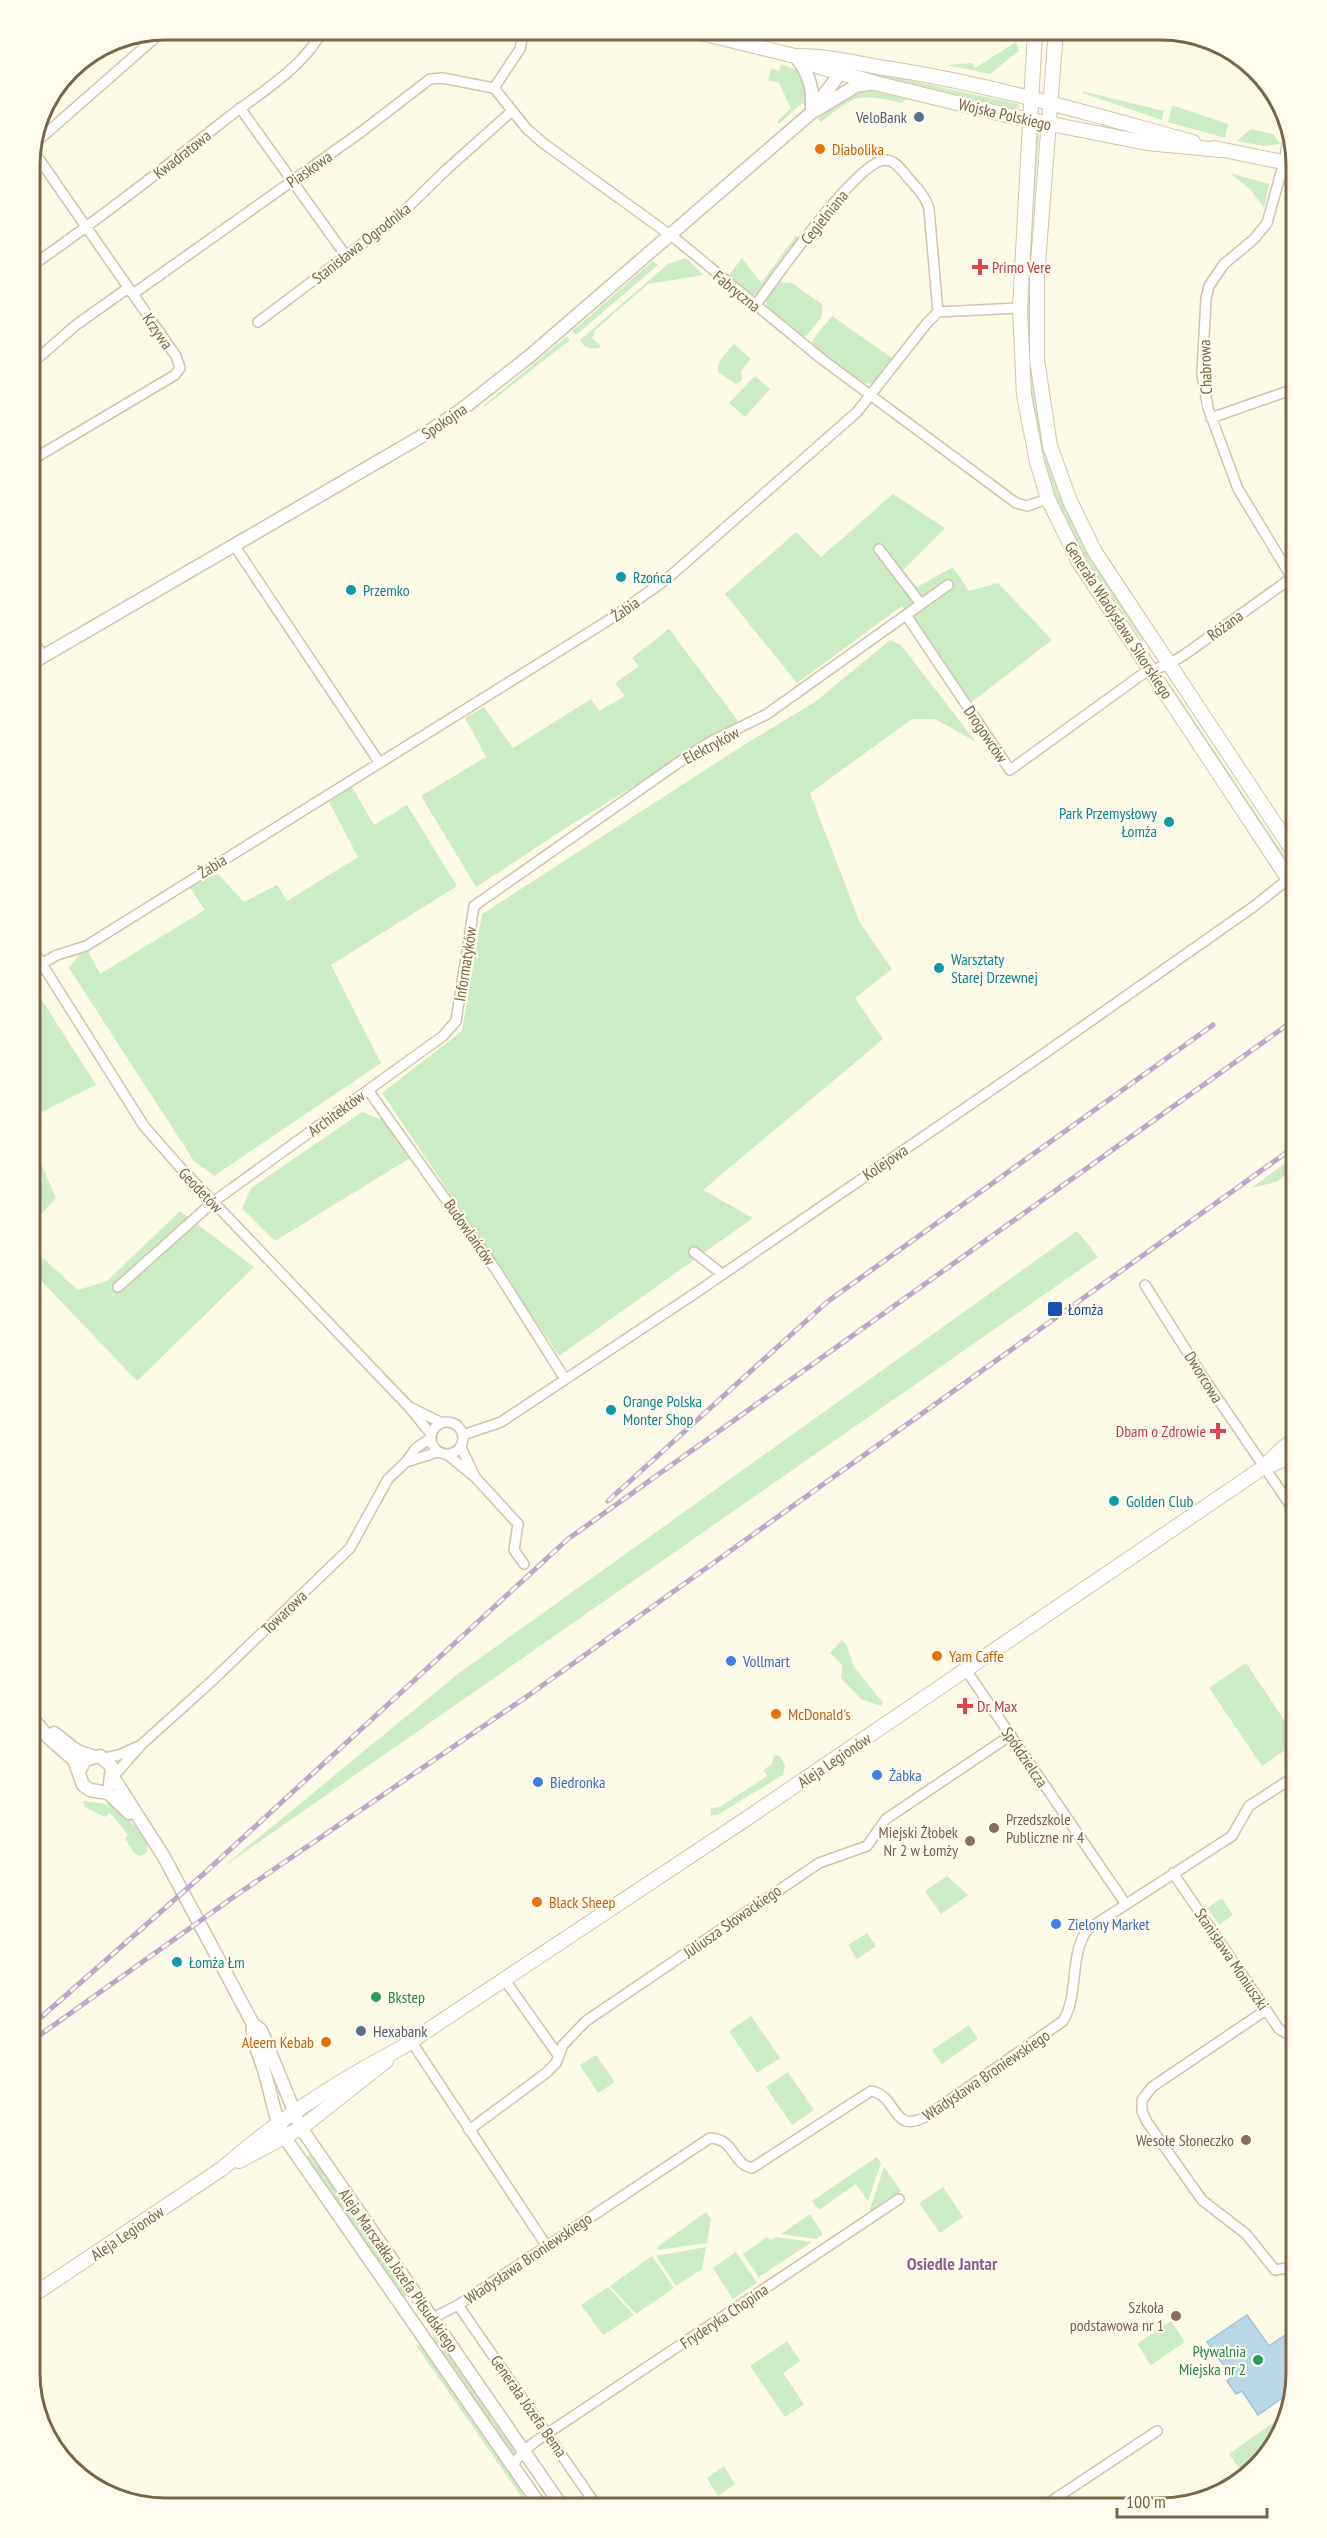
<svg xmlns="http://www.w3.org/2000/svg" width="1327" height="2538" font-family="'PT Sans Narrow',sans-serif">
  <rect width="100%" height="100%" fill="#fdfae7"/>
  <path fill="#ccecc5" d="M1016 42 1019 51 990 74 947 65 972 63 975 68Z
    M781 64 801 72 808 97 805 106 802 103 779 124 777 122 791 108 779 83 768 80 771 69 779 71Z
    M866 71 1018 104 1020 107 1016 109 862 72Z
    M858 91H876L906 99 902 103C857 93 857 94 821 122L818 119 843 99Z
    M1082 91 1164 111 1162 120 1082 93Z
    M1172 105 1228 124 1225 138 1168 122Z
    M1251 129 1273 134 1281 144 1264 146 1237 141Z
    M1036 132 1039 134C1031 254 1014 379 1060 494 1081 546 1113 593 1144 639L1142 641C1111 593 1074 546 1052 493 1008 383 1029 247 1036 132Z
    M1230 173 1269 184 1264 208 1250 189Z
    M796 236 800 239 758 294 750 295 727 278 742 258 761 283Z
    M686 258 703 275 648 284 594 331 595 334 592 338 601 346 599 348C590 350 584 348 580 340L668 264Z
    M653 261 658 265 576 335 572 331Z
    M779 282 792 283 823 305 821 318 806 336H800L768 311 766 300Z
    M832 316 892 358 875 384 863 383 812 345 813 339Z
    M567 336 570 340 484 407 483 406Z
    M734 344 751 359 741 371 742 380 736 384 718 372C717 360 727 352 734 344Z
    M755 376 770 389 745 417 729 403Z
    M893 494 945 528 903 570 917 587 953 567 969 591 998 583 1052 640 969 704 902 606 797 683 725 594 796 532 821 557Z
    M669 629 739 722 572 824 476 887 421 796 486 757 465 718 484 707 513 748 591 699 599 711 625 696 615 683 639 666 632 658Z
    M890 640 901 645 976 742 935 719H912L810 793 860 923 892 969 855 998 883 1039 703 1190 753 1218 559 1356 382 1093 462 1031 482 914 747 743 815 702Z
    M1170 684 1284 855V859L1168 685Z
    M352 787 374 825 407 805 457 886 331 965 381 1063 214 1176 194 1161 69 968 86 946 100 974 205 910 188 885 218 874 244 902 277 885 287 901 358 857 329 802Z
    M30 981 96 1085 30 1118Z
    M362 1112 391 1123 415 1155 275 1241 242 1208 251 1188Z
    M30 1139 56 1198 32 1224 33 1249 78 1290 107 1281 180 1211 254 1267 137 1381 30 1269Z
    M1291 1159 1297 1167 1276 1182 1251 1188Z
    M1077 1231 1098 1257 223 1867 459 1673Z
    M842 1640 847 1646 854 1667 883 1703 881 1706 861 1699 841 1678 842 1665 830 1653Z
    M1246 1663 1297 1739V1742L1262 1766 1209 1688Z
    M774 1755 780 1756 785 1766 783 1775 717 1815H711V1808L720 1807 767 1776 763 1770 772 1764Z
    M83 1801 114 1805 139 1830 148 1845 146 1853 141 1856 135 1854 125 1839 128 1835 110 1813 105 1817 85 1807Z
    M947 1876 968 1895 941 1914 925 1891Z
    M1222 1898 1233 1915 1219 1925 1207 1908Z
    M867 1933 876 1946 857 1959 848 1945Z
    M751 2016 780 2058 757 2073 729 2031Z
    M969 2025 978 2039 942 2064 932 2050Z
    M596 2055 615 2082 598 2093 580 2065Z
    M788 2072 814 2110 792 2125 766 2087Z
    M310 2154 409 2295 404 2298 305 2158Z
    M877 2157 881 2163 868 2201 856 2184 819 2210 812 2201Z
    M884 2167 901 2191 870 2212V2209Z
    M943 2187 963 2217 940 2233 919 2203Z
    M706 2212 711 2219 707 2243 658 2250 657 2247Z
    M810 2214 823 2234 816 2239 781 2234Z
    M767 2237 771 2240 776 2237 812 2242 759 2277 743 2254Z
    M706 2247 702 2269 676 2286 656 2256Z
    M736 2252 757 2283 733 2299 713 2268Z
    M652 2256 674 2288 636 2314 610 2286Z
    M608 2287 634 2315 603 2335 581 2305Z
    M1171 2321 1185 2342 1151 2365 1137 2344Z
    M435 2333 516 2449 513 2454 433 2340Z
    M787 2341 800 2361 783 2373 804 2404 785 2417 750 2366Z
    M415 2344 424 2347 526 2493 521 2496Z
    M1284 2415 1274 2448 1243 2474 1229 2454Z
    M724 2466 735 2484 718 2496 707 2478Z"/>
  <path fill="#bad8e8" stroke="#a0c5db" stroke-width="1.5" d="M1247 2315 1269 2346 1297 2327V2373L1291 2392 1258 2415 1242 2391 1236 2394 1227 2381 1232 2377 1207 2342Z"/>
  <g fill="none" stroke-linecap="round" stroke-linejoin="round">
    <g stroke="#d0c4ac" stroke-width="12">
      <path id="minor" d="M524 30 520 49 494 88 527 129 543 143 677 240 823 360 1016 503 1027 506 1048 499
        M240 108 346 256
        M1290 129 1284 162 1267 223 1254 239 1224 264 1209 286 1206 298 1202 374 1208 408 1238 489 1292 578
        M34 144 164 30
        M30 267C98 220 162 170 226 119 260 93 303 68 323 30
        M133 294 361 132 430 79 442 78 494 88
        M938 312 1020 308
        M258 322 398 217 446 170 512 111
        M30 365 76 325 128 288
        M1211 418 1297 388
        M30 461 175 375 180 368 176 356 32 149
        M234 545 379 762
        M879 549 921 604
        M906 615 1010 770 1144 673 1169 664 1184 655 1297 574
        M30 635 43 656
        M30 945 144 1126 179 1166 408 1406 431 1434
        M41 964 57 955 86 946 612 618 668 578 857 412 927 323 938 312 929 209C926 197 917 188 909 179 902 171 896 160 885 160 857 161 774 280 755 306
        M368 1090 496 1270 565 1379
        M694 1252 722 1274
        M1145 1285 1205 1380 1297 1515
        M118 1287 213 1202 443 1036 456 1021 474 906 685 758 710 742 767 714 948 585
        M410 1407 442 1423
        M431 1438a16 16 0 1 1 32 0a16 16 0 1 1-32 0Z
        M463 1435 501 1422 697 1292 1035 1060 1253 907 1297 872
        M461 1447 475 1477
        M448 1455 475 1477 518 1524 514 1550 524 1564
        M406 1462 438 1452
        M966 1670 1125 1903
        M104 1758 119 1755 141 1745
        M113 1777 141 1745 213 1680 350 1548 388 1479 406 1462 416 1448 431 1438
        M1173 1873 1279 2029 1287 2034 1297 2033
        M504 1979 558 2055
        M1266 2010 1152 2087 1142 2100V2111L1147 2122 1202 2200 1246 2234 1275 2270 1287 2268 1297 2261
        M411 2041 546 2245
        M469 2130 546 2073 556 2063 563 2045 586 2021 819 1863 867 1846 886 1819 1011 1735
        M458 2305 598 2508
        M433 2318 458 2305 710 2138C735 2139 733 2165 752 2168L871 2091C899 2096 891 2136 927 2116L1063 2021C1080 1993 1068 1956 1088 1929L1232 1836 1249 1806 1297 1775
        M513 2464 525 2450 536 2441 899 2199
        M1041 2508 1157 2431"/>
    </g>
    <g stroke="#d0c4ac" stroke-width="15">
      <path id="tertiary" d="M795 56C809 72 813 88 812 109
        M813 109 846 66
        M30 664 422 436 461 410 531 355 811 113 856 86 875 83
        M30 1715 49 1738 74 1760 83 1785 90 1790 108 1793 129 1813
        M54 1733 77 1751 92 1756
        M79 1772 85 1760 100 1756 112 1767 110 1784
        M113 1777 164 1857 253 2024 261 2030 301 2128 563 2508
        M253 2024C251 2042 261 2057 265 2074 272 2096 274 2118 285 2138L542 2508"/>
    </g>
    <g stroke="#d3c5aa" stroke-width="16">
      <path id="secondary" d="M689 30 795 56 817 66 875 83 1010 116 1147 143 1220 150
        M1035 30 1020 308 1024 395 1037 462 1048 499 1079 562 1297 892
        M1056 30 1037 276V360L1050 446 1070 501 1095 552 1297 857
        M799 56C828 56 856 63 885 68 990 84 1090 114 1193 142
        M1214 148 1297 165
        M1266 1467 1297 1454
        M239 2161 301 2128 386 2061
        M30 2297 223 2168C277 2120 338 2081 401 2048L746 1819 1264 1467 1284 1447 1297 1438"/>
    </g>
    <use href="#minor" stroke="#fff" stroke-width="9"/>
    <use href="#tertiary" stroke="#fff" stroke-width="12"/>
    <use href="#secondary" stroke="#fff" stroke-width="14"/>
    <g stroke="#c0a4c9" stroke-width="5">
      <path id="rail" d="M608 1501 827 1302 1213 1025
        M30 2027 198 1879 568 1539 1297 1018
        M30 2042 235 1896 529 1695 1297 1145"/>
    </g>
    <use href="#rail" stroke="#fffcef" stroke-width="3" stroke-dasharray="9" stroke-linecap="butt"/>
  </g>
  <g fill="#5c6f8a" stroke="#fffcef" stroke-width="2">
    <circle cx="919" cy="117" r="6"/>
    <circle cx="361" cy="2031" r="6"/>
  </g>
  <g fill="#e8710a" stroke="#fffcef" stroke-width="2">
    <circle cx="820" cy="149" r="6"/>
    <circle cx="937" cy="1656" r="6"/>
    <circle cx="776" cy="1714" r="6"/>
    <circle cx="537" cy="1902" r="6"/>
    <circle cx="326" cy="2042" r="6"/>
  </g>
  <g fill="#e0444e" stroke="#fffcef" stroke-width="2">
    <path d="M977 258h6v6h6v6h-6v6h-6v-6h-6v-6h6z"/>
    <path d="M1215 1422h6v6h6v6h-6v6h-6v-6h-6v-6h6z"/>
    <path d="M962 1697h6v6h6v6h-6v6h-6v-6h-6v-6h6z"/>
  </g>
  <g fill="#0f9aa8" stroke="#fffcef" stroke-width="2">
    <circle cx="621" cy="577" r="6"/>
    <circle cx="351" cy="590" r="6"/>
    <circle cx="1169" cy="822" r="6"/>
    <circle cx="939" cy="968" r="6"/>
    <circle cx="611" cy="1410" r="6"/>
    <circle cx="1114" cy="1501" r="6"/>
    <circle cx="177" cy="1962" r="6"/>
  </g>
  <rect fill="#1a4fb4" stroke="#fffcef" stroke-width="2" x="1047" y="1301" width="16" height="16" rx="3"/>
  <g fill="#3f7fe0" stroke="#fffcef" stroke-width="2">
    <circle cx="731" cy="1661" r="6"/>
    <circle cx="877" cy="1775" r="6"/>
    <circle cx="538" cy="1782" r="6"/>
    <circle cx="1056" cy="1924" r="6"/>
  </g>
  <g fill="#8d6e63" stroke="#fffcef" stroke-width="2">
    <circle cx="994" cy="1828" r="6"/>
    <circle cx="970" cy="1841" r="6"/>
    <circle cx="1246" cy="2140" r="6"/>
    <circle cx="1176" cy="2316" r="6"/>
  </g>
  <g fill="#2e9e5b" stroke="#fffcef" stroke-width="2">
    <circle cx="376" cy="1997" r="6"/>
    <circle cx="1258" cy="2360" r="6"/>
  </g>
  <g text-anchor="middle" stroke-width="4.5" stroke-linejoin="round" paint-order="stroke">
    <g font-size="16" fill="#79654a" stroke="#fffcef">
      <text transform="translate(1005 114) rotate(13)" y="6">Wojska Polskiego</text>
      <text transform="translate(182 154) rotate(-38)" y="6">Kwadratowa</text>
      <text transform="translate(309 169) rotate(-35)" y="6">Piaskowa</text>
      <text transform="translate(824 217) rotate(-51)" y="6">Cegielniana</text>
      <text transform="translate(361 243) rotate(-38)" y="6">Stanisława Ogrodnika</text>
      <text transform="translate(737 291) rotate(39)" y="6">Fabryczna</text>
      <text transform="translate(158 331) rotate(55)" y="6">Krzywa</text>
      <text transform="translate(1205 367) rotate(-92)" y="6">Chabrowa</text>
      <text transform="translate(444 421) rotate(-34)" y="6">Spokojna</text>
      <text transform="translate(625 609) rotate(-35)" y="6">Żabia</text>
      <text transform="translate(1119 620) rotate(57)" y="6">Generała Władysława Sikorskiego</text>
      <text transform="translate(1225 625) rotate(-36)" y="6">Różana</text>
      <text transform="translate(986 734) rotate(56)" y="6">Drogowców</text>
      <text transform="translate(711 745) rotate(-28)" y="6">Elektryków</text>
      <text transform="translate(212 866) rotate(-32)" y="6">Żabia</text>
      <text transform="translate(465 964) rotate(-81)" y="6">Informatyków</text>
      <text transform="translate(336 1113) rotate(-36)" y="6">Architektów</text>
      <text transform="translate(885 1162) rotate(-34)" y="6">Kolejowa</text>
      <text transform="translate(201 1190) rotate(46)" y="6">Geodetów</text>
      <text transform="translate(470 1232) rotate(55)" y="6">Budowlańców</text>
      <text transform="translate(1204 1377) rotate(58)" y="6">Dworcowa</text>
      <text transform="translate(284 1612) rotate(-44)" y="6">Towarowa</text>
      <text transform="translate(1025 1757) rotate(56)" y="6">Spółdzielcza</text>
      <text transform="translate(834 1760) rotate(-34)" y="6">Aleja Legionów</text>
      <text transform="translate(732 1921) rotate(-35)" y="6">Juliusza Słowackiego</text>
      <text transform="translate(1232 1959) rotate(56)" y="6">Stanisława Moniuszki</text>
      <text transform="translate(986 2075) rotate(-34)" y="6">Władysława Broniewskiego</text>
      <text transform="translate(127 2233) rotate(-34)" y="6">Aleja Legionów</text>
      <text transform="translate(528 2258) rotate(-34)" y="6">Władysława Broniewskiego</text>
      <text transform="translate(399 2270) rotate(55)" y="6">Aleja Marszałka Józefa Piłsudskiego</text>
      <text transform="translate(724 2316) rotate(-34)" y="6">Fryderyka Chopina</text>
      <text transform="translate(529 2406) rotate(55)" y="6">Generała Józefa Bema</text>
    </g>
    <g font-size="16" fill="#4e5e75" stroke="#fffcef" text-anchor="end">
      <text x="907" y="123">VeloBank</text>
      <text x="373" y="2037" text-anchor="start">Hexabank</text>
    </g>
    <g font-size="16" fill="#c56008" stroke="#fffcef" text-anchor="start">
      <text x="832" y="155">Diabolika</text>
      <text x="949" y="1662">Yam Caffe</text>
      <text x="788" y="1720">McDonald's</text>
      <text x="549" y="1908">Black Sheep</text>
      <text x="314" y="2048" text-anchor="end">Aleem Kebab</text>
    </g>
    <g font-size="16" fill="#be3a42" stroke="#fffcef" text-anchor="start">
      <text x="992" y="273">Primo Vere</text>
      <text x="1206" y="1437" text-anchor="end">Dbam o Zdrowie</text>
      <text x="977" y="1712">Dr. Max</text>
    </g>
    <g font-size="16" fill="#0d838f" stroke="#fffcef" text-anchor="start">
      <text x="633" y="583">Rzońca</text>
      <text x="363" y="596">Przemko</text>
      <text x="1157" y="819" text-anchor="end">Park Przemysłowy<tspan x="1157" dy="18">Łomża</tspan></text>
      <text x="951" y="965">Warsztaty<tspan x="951" dy="18">Starej Drzewnej</tspan></text>
      <text x="623" y="1407">Orange Polska<tspan x="623" dy="18">Monter Shop</tspan></text>
      <text x="1126" y="1507">Golden Club</text>
      <text x="189" y="1968">Łomża Łm</text>
    </g>
    <g font-size="16" fill="#164399" stroke="#fffcef" text-anchor="start">
      <text x="1068" y="1315">Łomża</text>
    </g>
    <g font-size="16" fill="#366cbe" stroke="#fffcef" text-anchor="start">
      <text x="743" y="1667">Vollmart</text>
      <text x="889" y="1781">Żabka</text>
      <text x="550" y="1788">Biedronka</text>
      <text x="1068" y="1930">Zielony Market</text>
    </g>
    <g font-size="16" fill="#785e54" stroke="#fffcef" text-anchor="end">
      <text x="1006" y="1825" text-anchor="start">Przedszkole<tspan x="1006" dy="18">Publiczne nr 4</tspan></text>
      <text x="958" y="1838">Miejski Żłobek<tspan x="958" dy="18">Nr 2 w Łomży</tspan></text>
      <text x="1234" y="2146">Wesołe Słoneczko</text>
      <text x="1164" y="2313">Szkoła<tspan x="1164" dy="18">podstawowa nr 1</tspan></text>
    </g>
    <g font-size="16" fill="#27864d" stroke="#fffcef" text-anchor="start">
      <text x="388" y="2003">Bkstep</text>
      <text x="1246" y="2357" text-anchor="end">Pływalnia<tspan x="1246" dy="18">Miejska nr 2</tspan></text>
    </g>
    <g font-size="18" font-weight="bold" fill="#8f6295" stroke="#fffcef">
      <text x="952" y="2270">Osiedle Jantar</text>
    </g>
  </g>
  <path d="M0 0H1327V2538H0ZM165 40H1161A125 125 0 0 1 1286 165V2373A125 125 0 0 1 1161 2498H165A125 125 0 0 1 40 2373V165A125 125 0 0 1 165 40Z" fill="#fffcef" fill-rule="evenodd"/>
  <path fill="none" stroke="#79654a" stroke-width="3" d="M165 40H1161A125 125 0 0 1 1286 165V2373A125 125 0 0 1 1161 2498H165A125 125 0 0 1 40 2373V165A125 125 0 0 1 165 40Z"/>
  <path d="M1117 2508v9h150v-9" fill="none" stroke="#79654a" stroke-width="3"/>
  <text x="1126" y="2508" font-size="18" fill="#79654a" stroke="#fffcef" stroke-width="4.5" paint-order="stroke">100 m</text>
</svg>
